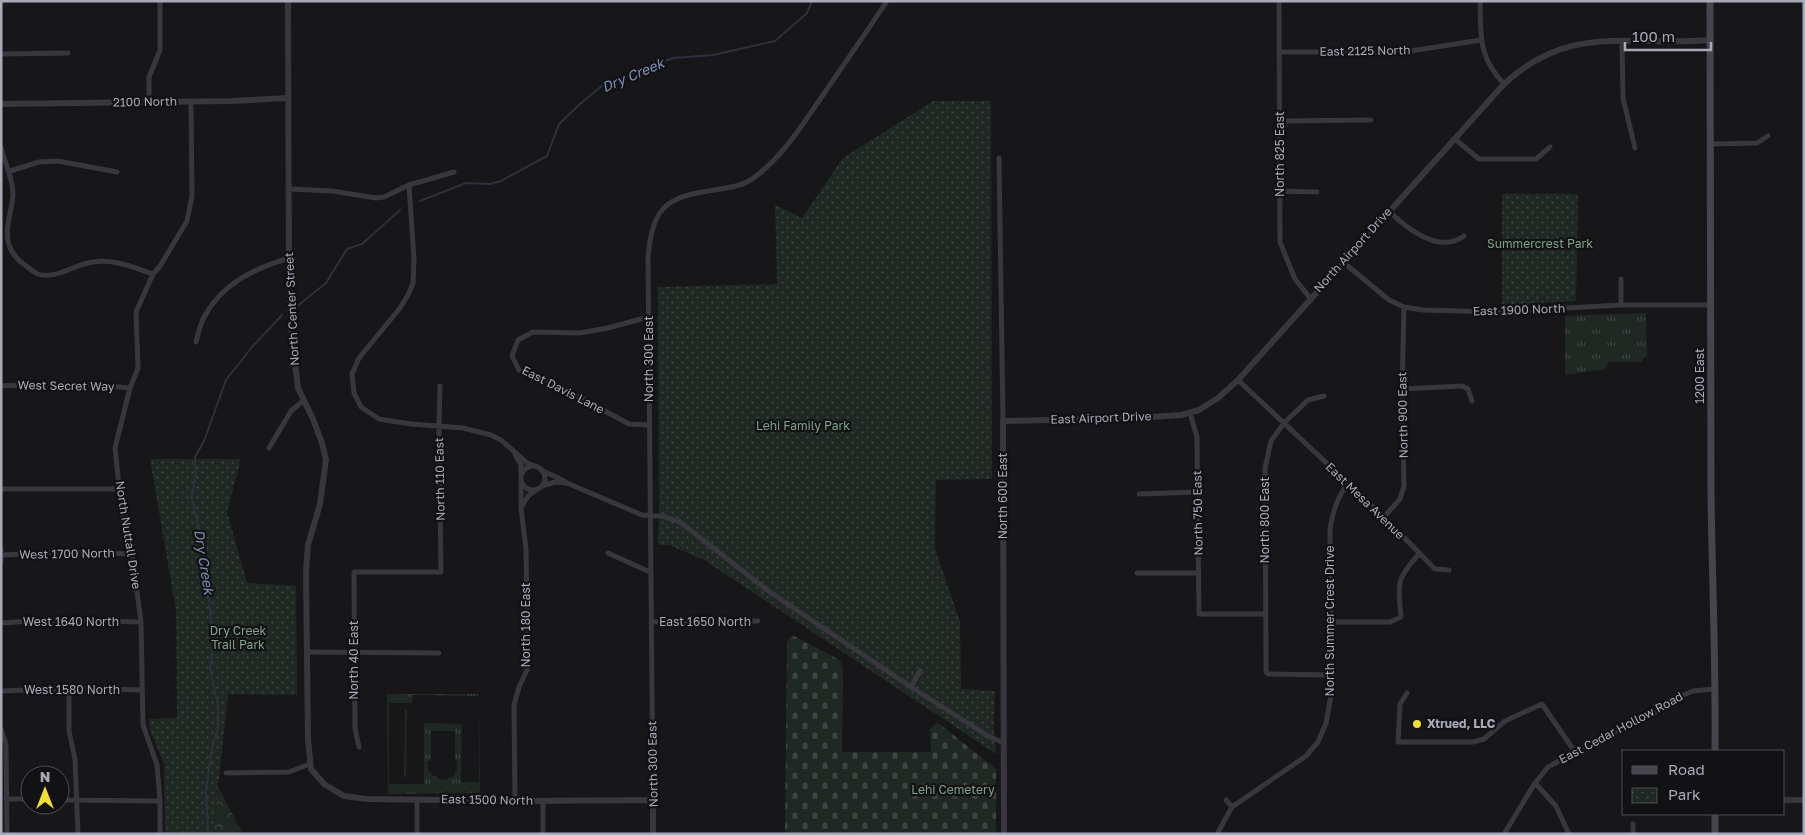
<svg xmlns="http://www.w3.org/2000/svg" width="1805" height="835" font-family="'Golos Text',sans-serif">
  <defs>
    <pattern id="grass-tufts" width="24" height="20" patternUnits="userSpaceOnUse" patternTransform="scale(1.25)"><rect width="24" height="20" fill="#202823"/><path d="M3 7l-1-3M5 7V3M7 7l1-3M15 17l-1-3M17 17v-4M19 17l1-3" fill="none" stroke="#3e4441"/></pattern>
    <pattern id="forest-crowns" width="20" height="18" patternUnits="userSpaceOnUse" patternTransform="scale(1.25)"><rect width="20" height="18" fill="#202823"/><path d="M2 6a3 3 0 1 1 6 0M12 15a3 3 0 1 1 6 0" fill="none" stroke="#3e4441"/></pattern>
    <pattern id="cemetery-stones" width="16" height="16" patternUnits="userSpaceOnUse" patternTransform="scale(1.25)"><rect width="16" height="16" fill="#202823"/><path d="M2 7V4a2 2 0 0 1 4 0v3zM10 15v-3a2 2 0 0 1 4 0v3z" fill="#3e4441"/></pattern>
    <pattern id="park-dots" width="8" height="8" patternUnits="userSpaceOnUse" patternTransform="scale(1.25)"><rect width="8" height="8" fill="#202823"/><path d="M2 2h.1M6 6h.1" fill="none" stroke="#3e4441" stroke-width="1.8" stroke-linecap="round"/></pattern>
  </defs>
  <rect width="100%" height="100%" fill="#171618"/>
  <path fill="url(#grass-tufts)" fill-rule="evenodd" d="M1646 313 1647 355 1641 362H1609L1606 369 1565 375V316Z
    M387 694H479L480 793 388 794ZM413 695 479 696V782H461L462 724 424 723V784H389V703H412ZM431 731H455V761H457V771H455V776L448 778V780L438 779V777L431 775V772H428V761H431Z
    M405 709 407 710 406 778 404 777Z"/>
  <path fill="url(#forest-crowns)" d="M218 787 243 834H213Z"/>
  <path fill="url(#cemetery-stones)" d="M791 636H794L836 658 841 662 843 672 842 752H931L930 729 937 722 996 769V834H785L787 647V641Z"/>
  <path fill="url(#park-dots)" d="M933 101H991L992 479 936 480 935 549 960 622 961 689 995 691 994 728 996 754 704 560 669 545H658L659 507 658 287 777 284 775 205 802 218 843 158Z
    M1502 194H1578L1576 301 1502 305Z
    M150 459H241L227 512 247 583 296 586 297 695 228 694 213 834H165L164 764 150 730 149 719 177 718 176 611Z"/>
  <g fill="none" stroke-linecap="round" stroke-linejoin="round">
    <path stroke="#2c313c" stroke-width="2" d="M420 201 466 183 490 184 501 181 547 156 559 124 580 104 603 85 673 58 713 55 775 41 807 13 812 1
      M295 308 326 283 347 249 362 244 400 210
      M208 834 206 790 212 748 218 729V706L210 668 213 647 206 561 192 498 196 475 195 457 204 441 226 380 252 347 282 315"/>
    <path stroke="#38373d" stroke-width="5" d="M1279 1 1280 242 1295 279 1310 298
      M1480 1C1481 37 1478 56 1504 84
      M1622 41 1623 98 1635 148
      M1279 52H1404L1481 40
      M1 54 68 53
      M149 102V77L160 50V1
      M1280 121 1371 120
      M1455 139 1479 159H1536L1550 147
      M1711 144 1757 143 1768 136
      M1 147C5 164 13 178 13 195 12 211 4 229 9 245 12 253 17 260 25 265 29 268 33 272 38 274 56 280 75 264 93 262 114 259 133 267 153 274
      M999 158 1003 421
      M10 171 39 162 58 161 117 172
      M409 185 414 259 413 283 408 295 400 308 359 358 352 374 354 393 361 407 379 419 411 424 463 428 491 435 501 440 527 463 535 466
      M289 189 332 191 376 198 384 197 409 185 454 172
      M1280 191 1317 192
      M1389 211C1407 229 1439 254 1464 236
      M1343 262 1389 300 1404 307 1423 310 1495 312 1621 305H1711
      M1621 305V279
      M648 317 608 328 580 333 533 332 518 340 512 356 519 370 553 383 629 424 649 425
      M196 342C198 334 200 326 203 319 221 284 253 269 289 258
      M1238 380 1384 517 1435 569 1449 570
      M1 386C44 383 87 383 130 388
      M1402 389 1462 386 1468 389 1472 401
      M1324 396 1308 400 1284 423 1271 441 1265 468 1266 666V672L1268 674 1330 675
      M1190 413 1197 437 1199 614H1265
      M269 448 291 411 304 400
      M515 454 521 465V474
      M521 478a12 12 0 1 1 24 0a12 12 0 1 1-24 0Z
      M541 470C550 475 559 477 567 483L642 515 663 516 680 522 767 590 911 687
      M542 486 555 482 567 483
      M1 489H119
      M1139 494 1198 492
      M521 508 528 496 536 490
      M1384 517 1400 499 1404 486 1402 389 1404 307
      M1 549V561
      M608 553 650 572
      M2 555 63 552 132 554
      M1137 573H1199
      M651 622 758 621
      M1331 622H1390L1401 617C1398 583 1396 579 1419 554
      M1 623 46 620 141 622
      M307 652 439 653
      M920 671 911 687 988 736 1004 743
      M69 688V731L75 759 78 834
      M1 691 69 688 142 690
      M1407 693 1400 704 1398 742H1473L1484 739 1505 721 1542 704 1575 752
      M1 729 6 744 7 834
      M359 747 355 729 354 572H441L439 425 440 386
      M226 773 289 772 310 764
      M1535 783 1556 806 1569 834
      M6 799H30
      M417 799V834
      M60 800 160 801
      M653 800 648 257C653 202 669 197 720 189 733 187 745 185 755 177 784 155 802 125 823 95 844 64 866 33 887 1
      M1226 800 1232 807
      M515 801 514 705 519 687 528 668 526 549 521 508V481
      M1633 824V834
      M160 834V801L157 765 143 725 141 622 132 554 123 523 115 448 130 388 138 368 136 312 153 274 160 266 187 221 192 196 191 102
      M543 834V801
      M1217 834 1232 807 1306 756 1318 742 1326 723 1331 696 1330 528C1333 512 1337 497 1348 484
      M1504 834 1535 783 1548 767 1593 742 1650 716 1681 696 1693 691 1714 689"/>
    <path stroke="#38373d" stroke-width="6" d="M288 1 289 279 292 338 298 388 313 419 322 443 326 460 320 504 308 545 306 573 308 739 311 769 324 784 344 796 367 799 515 801 653 800V834
      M1 104 232 101 288 98
      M1784 800H1804
      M1004 834 1003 421 1137 418 1181 415 1199 410 1218 398 1238 380 1504 84C1571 22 1630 47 1710 40"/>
    <path stroke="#45454d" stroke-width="7" d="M1710 1C1710 165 1710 328 1711 491 1712 578 1716 665 1715 751
      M1715 834V814"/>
  </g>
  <circle fill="#f3df34" stroke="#121113" stroke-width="2" cx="1417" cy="724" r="5"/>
  <g text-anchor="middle" stroke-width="4.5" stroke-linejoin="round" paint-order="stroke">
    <g font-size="12" fill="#a8aab8" stroke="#121113">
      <text transform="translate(1365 51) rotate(-1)" y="4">East 2125 North</text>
      <text transform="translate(145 102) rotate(-1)" y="4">2100 North</text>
      <text transform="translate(1280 154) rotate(-90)" y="4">North 825 East</text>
      <text transform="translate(1353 250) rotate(-48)" y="4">North Airport Drive</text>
      <text transform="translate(292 309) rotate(-93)" y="4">North Center Street</text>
      <text transform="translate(1519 310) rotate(-2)" y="4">East 1900 North</text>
      <text transform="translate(649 359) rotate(-90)" y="4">North 300 East</text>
      <text transform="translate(1700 376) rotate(-90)" y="4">1200 East</text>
      <text transform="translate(66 386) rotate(1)" y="4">West Secret Way</text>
      <text transform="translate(563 390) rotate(27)" y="4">East Davis Lane</text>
      <text transform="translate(1403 415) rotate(-91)" y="4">North 900 East</text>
      <text transform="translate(1101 418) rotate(-2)" y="4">East Airport Drive</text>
      <text transform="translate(440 479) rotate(-91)" y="4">North 110 East</text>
      <text transform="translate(1003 496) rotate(-90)" y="4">North 600 East</text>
      <text transform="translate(1365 501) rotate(44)" y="4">East Mesa Avenue</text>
      <text transform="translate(1198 513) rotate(-91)" y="4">North 750 East</text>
      <text transform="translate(1265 520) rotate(-90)" y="4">North 800 East</text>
      <text transform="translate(128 535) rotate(81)" y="4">North Nuttall Drive</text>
      <text transform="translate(67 554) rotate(-1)" y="4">West 1700 North</text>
      <text transform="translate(1330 621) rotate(-90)" y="4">North Summer Crest Drive</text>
      <text x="71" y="626">West 1640 North</text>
      <text x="705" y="626">East 1650 North</text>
      <text transform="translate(526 625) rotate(-90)" y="4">North 180 East</text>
      <text transform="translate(354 660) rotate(-90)" y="4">North 40 East</text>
      <text x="72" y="694">West 1580 North</text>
      <text transform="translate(1621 728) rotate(-28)" y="4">East Cedar Hollow Road</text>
      <text transform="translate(653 764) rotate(-91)" y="4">North 300 East</text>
      <text transform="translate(487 800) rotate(1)" y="4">East 1500 North</text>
    </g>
    <g font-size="12" fill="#7fa38a" stroke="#121113">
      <text x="1540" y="248">Summercrest Park</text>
      <text x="803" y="430">Lehi Family Park</text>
      <text x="238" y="635">Dry Creek<tspan x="238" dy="14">Trail Park</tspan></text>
      <text x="953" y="794">Lehi Cemetery</text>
    </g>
    <g font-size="12" font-weight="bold" fill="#a8aab8" stroke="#121113" text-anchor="start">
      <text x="1427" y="728">Xtrued, LLC</text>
    </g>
    <g font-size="14" font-style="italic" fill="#7f8fb4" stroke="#121113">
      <text transform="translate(633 75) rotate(-23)" y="5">Dry Creek</text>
      <text transform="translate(204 562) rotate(81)" y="5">Dry Creek</text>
    </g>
  </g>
  <rect width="1805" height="835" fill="none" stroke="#a8aab8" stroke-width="5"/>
  <rect x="1622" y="750" width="162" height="65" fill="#121113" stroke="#4e4e55"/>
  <rect x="1632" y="766" width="25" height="8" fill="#45454d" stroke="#4e4e55"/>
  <text x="1668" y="775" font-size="15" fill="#a8aab8">Road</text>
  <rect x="1632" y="788" width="25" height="15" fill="url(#park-dots)" stroke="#4e4e55"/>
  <text x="1668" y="800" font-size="15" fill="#a8aab8">Park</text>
  <g transform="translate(45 790)"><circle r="24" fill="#121113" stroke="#4e4e55"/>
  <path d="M0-4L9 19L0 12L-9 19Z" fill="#f3df34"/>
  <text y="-8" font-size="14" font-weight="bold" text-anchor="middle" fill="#a8aab8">N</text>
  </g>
  <path d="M1625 42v8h86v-8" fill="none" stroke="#a8aab8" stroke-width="2.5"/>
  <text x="1632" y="42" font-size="15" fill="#a8aab8" stroke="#121113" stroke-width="4" paint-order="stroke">100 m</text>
</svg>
